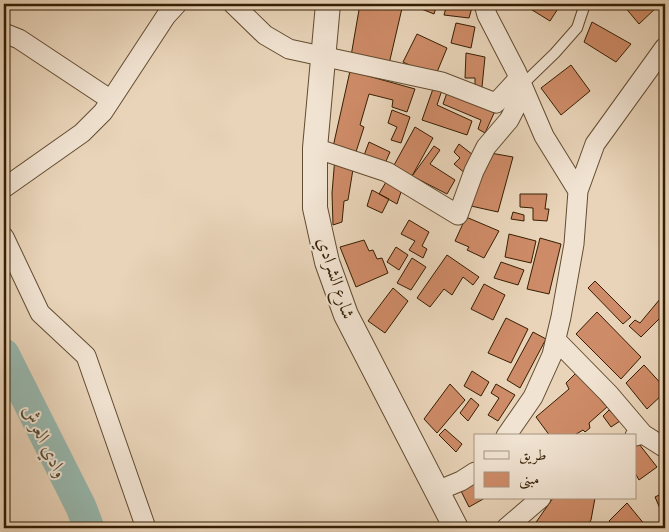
<svg xmlns="http://www.w3.org/2000/svg" width="669" height="532" font-family="'IM FELL Great Primer',Amiri,serif">
  <rect width="100%" height="100%" fill="#e9d4b9"/>
  <filter id="stains"><feTurbulence type="fractalNoise" baseFrequency=".004" numOctaves="4"/><feColorMatrix values="0 0 0 0 .2 0 0 0 0 .09 0 0 0 0 .02 0 0 0 .5 -.17"/></filter>
  <radialGradient id="worn" r=".72"><stop offset=".6" stop-color="#630" stop-opacity="0"/><stop offset="1" stop-color="#630" stop-opacity=".3"/></radialGradient>
  <g fill="none" stroke-linecap="round" stroke-linejoin="round">
    <path stroke="#97b8ae" stroke-width="31" d="M4 354 81 507 89 528"/>
  </g>
  <path fill="#ce8b67" stroke="#351e02" d="M360 4H403L389 64 351 56Z
    M409 4H437L434 14Z
    M447 4H473L469 18 444 15Z
    M525 4H561L550 21 524 5Z
    M626 4H656L658 6 639 24 624 6Z
    M592 22 631 44 616 62 584 42Z
    M456 23 475 27 471 48 451 43Z
    M417 34 447 48 435 77 403 62Z
    M466 53 485 57 482 87 475 86V78H465Z
    M571 65 590 91 561 115 541 88Z
    M350 71 415 89 407 112 392 107 393 100 369 94 360 125 364 127 355 155 333 147Z
    M434 86 443 87 437 105 472 121 467 135 422 120Z
    M449 87 495 111 485 133 478 129 481 120 443 104Z
    M392 110 410 117 401 143 391 140 397 127 388 123Z
    M415 127 433 138 412 176 393 167Z
    M369 142 390 152 383 168 363 158Z
    M459 144 473 155 466 174 454 164 460 158 454 152Z
    M434 146 440 150 430 164 455 180 447 194 412 176Z
    M485 152 513 157 498 212 471 206Z
    M335 157 354 163 348 200 344 201 342 222 333 225 332 193Z
    M386 182 402 189 397 204 379 194Z
    M372 190 389 199 382 213 367 206Z
    M520 194H547L545 209H549L547 221 533 220V208L520 207Z
    M513 212 524 215V221L511 219Z
    M466 217 499 231 484 258 467 250 469 247 455 241Z
    M409 220 429 232 422 246 427 249 423 258 409 250 415 241 401 234Z
    M509 234 536 241 531 263 505 257Z
    M540 238 561 244 549 294 527 289Z
    M364 240 369 251 373 250 377 259 382 258 388 273 356 287 340 247Z
    M396 247 408 255 399 270 387 262Z
    M447 255 479 277 473 285 463 277 452 295 444 289 430 307 417 298Z
    M412 258 426 267 411 290 397 283Z
    M501 262 524 270 518 285 494 278Z
    M595 281 631 317 623 324 588 288Z
    M484 284 505 295 493 320 471 309Z
    M393 288 408 301 385 333 368 321Z
    M660 299 665 304V313L641 337 629 326 635 320 640 323Z
    M597 312 641 357 621 379 576 334Z
    M506 318 528 329 511 363 488 353Z
    M533 332 546 339 520 388 507 380Z
    M644 365 665 388V392L647 409 626 383Z
    M472 371 489 382 481 396 464 386Z
    M577 372 607 407 589 423 590 428 585 432 583 430 573 436H550L536 417 569 389 566 383Z
    M450 384 465 400 437 433 424 419Z
    M496 384 515 395 498 421 488 415 499 398 491 393Z
    M471 398 479 405 468 421 460 413Z
    M609 410 620 421 611 427 603 416Z
    M445 429 462 444 456 452 439 435Z
    M639 444 657 467 639 480 635 473V447Z
    M475 482V498H485L469 507 461 491Z
    M665 492V520L655 497Z
    M553 498H595L591 520 586 528H532Z
    M627 503 645 525 641 528H616L609 521Z"/>
  <g fill="none" stroke-linecap="round" stroke-linejoin="round">
    <g stroke="#624c30" stroke-width="12">
      <path id="service" d="M522 85 555 53 577 28 585 4"/>
    </g>
    <g stroke="#624c30" stroke-width="21">
      <path id="minor" d="M233 4 265 35 289 49 442 82 496 103 519 78
        M484 4 487 15 516 71 544 136 578 191
        M4 33 19 39 111 100
        M315 148 387 172 458 215 474 171 486 147 509 120 524 91
        M4 188 82 133 103 112 166 16 177 4
        M4 237 40 313 86 356 146 528
        M556 340 609 394 643 434 635 436
        M643 434 665 448
        M506 436 533 397 552 355 561 317 574 244 578 191 595 144 665 47
        M437 491 461 481 475 472
        M506 528 541 498"/>
    </g>
    <g stroke="#624c30" stroke-width="26">
      <path id="tertiary" d="M328 4 315 148V208L327 262 346 315 456 528"/>
    </g>
    <use href="#service" stroke="#f1e3d2" stroke-width="10"/>
    <use href="#minor" stroke="#f1e3d2" stroke-width="19"/>
    <use href="#tertiary" stroke="#f1e3d2" stroke-width="24"/>
  </g>
  <g text-anchor="middle" stroke-width="4" stroke-linejoin="round" paint-order="stroke">
    <g font-size="18" fill="#351e02" stroke="#f1e3d2">
      <text transform="translate(336 278) rotate(72)" y="6">شارع الشرادي</text>
    </g>
    <g font-size="19" font-style="italic" fill="#524c36" stroke="#f1e3d2">
      <text transform="translate(46 441) rotate(64)" y="7">وادي العرش</text>
    </g>
  </g>
  <rect width="669" height="532" fill="none" stroke="#e9d4b9" stroke-width="20"/>
  <rect x="5" y="5" width="659" height="522" fill="none" stroke="#351e02" stroke-width="2.5"/>
  <rect x="10" y="10" width="649" height="512" fill="none" stroke="#351e02"/>
  <rect x="474" y="434" width="162" height="65" fill="#f1e3d2" stroke="#a6947f"/>
  <rect x="484" y="451" width="25" height="8" fill="#f1e3d2" stroke="#a6947f"/>
  <text x="519" y="460" font-size="15" fill="#351e02">طريق</text>
  <rect x="484" y="472" width="25" height="15" fill="#ce8b67" stroke="#a6947f"/>
  <text x="519" y="484" font-size="15" fill="#351e02">مبنى</text>
  <rect width="100%" height="100%" filter="url(#stains)"/>
  <rect width="100%" height="100%" fill="url(#worn)"/>
</svg>
